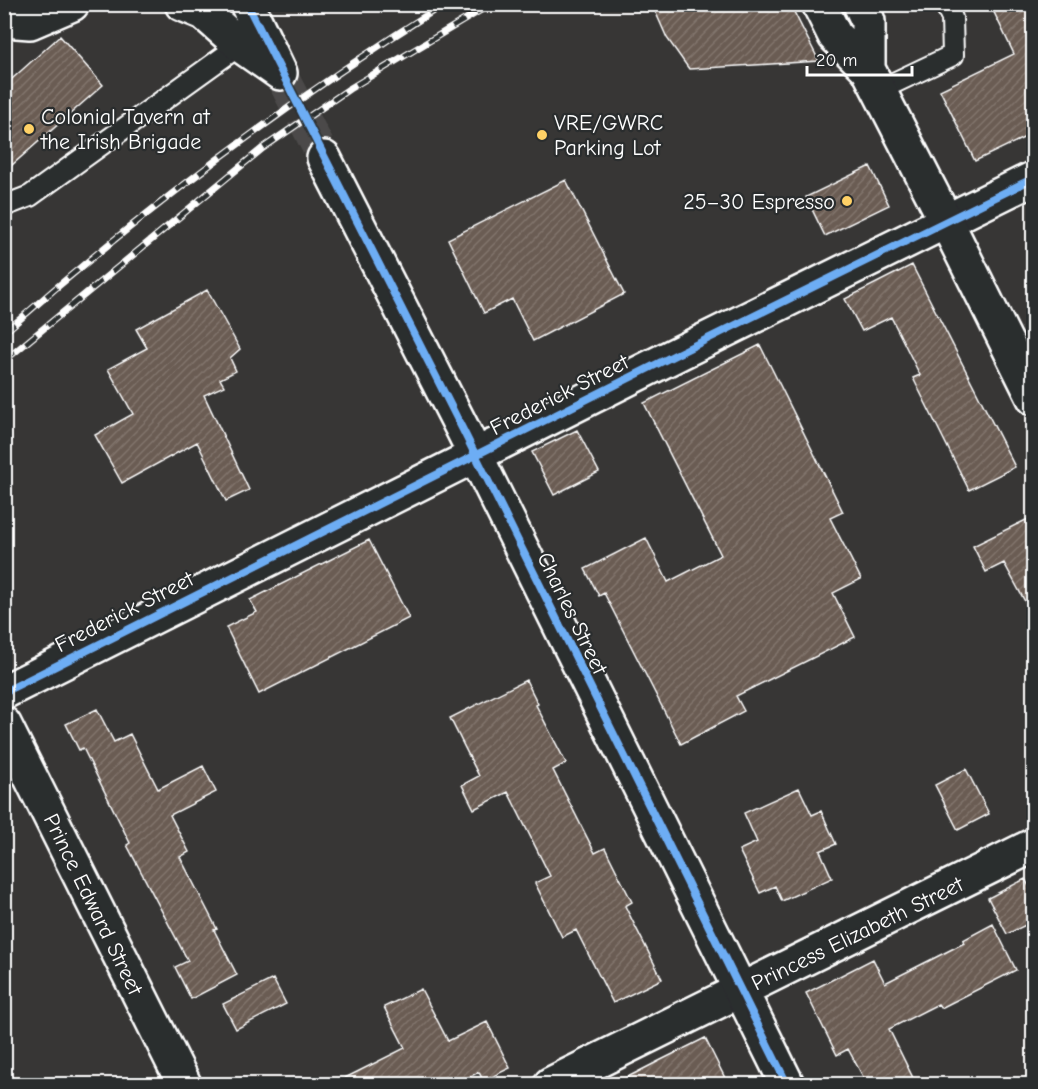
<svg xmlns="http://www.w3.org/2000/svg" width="1038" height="1089" font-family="'Comic Neue',sans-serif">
  <defs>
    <pattern id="building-hatch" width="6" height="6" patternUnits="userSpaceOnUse" patternTransform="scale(1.5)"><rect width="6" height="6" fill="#6b5c53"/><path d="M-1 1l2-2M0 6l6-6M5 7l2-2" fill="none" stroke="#81746d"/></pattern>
  </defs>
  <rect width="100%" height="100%" fill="#373635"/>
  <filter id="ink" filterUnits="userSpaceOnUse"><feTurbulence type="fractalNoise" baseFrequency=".0167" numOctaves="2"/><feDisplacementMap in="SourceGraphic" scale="12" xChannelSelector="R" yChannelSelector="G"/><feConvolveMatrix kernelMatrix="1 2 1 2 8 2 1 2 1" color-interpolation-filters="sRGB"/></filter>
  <g filter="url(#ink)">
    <path fill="url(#building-hatch)" stroke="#fff" stroke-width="1.5" d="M652 4H790L819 61 689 69 667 38Z
      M990 4H1034V133L975 161 940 90 1014 54Z
      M60 36 103 85 4 172V86Z
      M870 166 889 205 825 236 806 197Z
      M566 180 624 294 533 341 512 299 484 313 448 239Z
      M912 265 1015 467 969 490 913 378 920 375 891 317 862 331 845 299Z
      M207 290 240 349 230 358 236 371 220 379 224 386 204 395 249 490 226 501 197 442 122 483 95 435 133 414 108 369 147 348 136 329Z
      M760 345 843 512 830 518 861 579 833 593 855 637 736 696 744 711 681 744 604 593 599 596 585 569 646 538 668 582 721 555 644 403Z
      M577 430 599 472 554 495 532 452Z
      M1034 516V618L1004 563 986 572 973 546Z
      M369 540 409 618 259 694 226 627 257 612 250 600Z
      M526 680 538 704 536 705 566 763 553 770 595 853 605 848 632 902 625 906 662 979 613 1003 576 930 562 937 535 883 550 876 508 792 474 809 462 785 479 776 450 718Z
      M97 709 114 742 130 734 158 789 203 766 216 792 170 815 189 852 180 857 217 929 214 930 237 975 191 999 175 967 188 961 127 845 130 843 83 748 79 750 66 724Z
      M966 769 989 814 958 830 935 785Z
      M799 788 812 815 821 811 836 844 820 851 832 878 782 901 775 886 760 893 739 850 757 842 744 813Z
      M1025 879 1034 895V921L1007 934 988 898Z
      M993 924 1016 970 941 1008 938 1004 889 1029 916 1084H867L848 1049 837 1055 806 993 873 959 885 983 964 943 963 940Z
      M273 979 286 1004 236 1029 223 1004Z
      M421 989 448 1041 487 1022 510 1068 483 1081 479 1072 455 1084H333L405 1048 384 1007Z
      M705 1038 728 1084H614L657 1062Z"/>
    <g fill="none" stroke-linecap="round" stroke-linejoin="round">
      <path stroke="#4b4a49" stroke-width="33" stroke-dasharray="33 16" stroke-linecap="butt" d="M280 73 324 158"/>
      <g stroke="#fff" stroke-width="24">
        <path id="lane" d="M879 90 953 55 952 18 945 4
          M4 206 30 196 240 45"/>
      </g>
      <g stroke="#fff" stroke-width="38">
        <path id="street" d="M4 692 677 354 1034 178
          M4 724 184 1084
          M551 1084 1034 845"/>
      </g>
      <g stroke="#fff" stroke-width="38">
        <path id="secondary" d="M819 4 835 36 868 69 946 221 1034 398
          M860 4 868 21V69"/>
      </g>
      <g stroke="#fff" stroke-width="38">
        <path id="primary" d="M182 4 204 13 240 45 280 73
          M247 4 279 71
          M4 20 30 22 72 4
          M324 158 463 430 787 1084"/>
      </g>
      <use href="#lane" stroke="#2a2d2e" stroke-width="20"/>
      <use href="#street" stroke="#2a2d2e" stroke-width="33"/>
      <use href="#secondary" stroke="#2a2d2e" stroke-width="33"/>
      <use href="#primary" stroke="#2a2d2e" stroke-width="33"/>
      <g stroke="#fff" stroke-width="7">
        <path id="rail" d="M4 333C142 211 288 102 444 4
          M4 361 263 148 349 89 491 4"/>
      </g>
      <use href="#rail" stroke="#2a2d2e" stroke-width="4.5" stroke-dasharray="14" stroke-linecap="butt"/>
      <g stroke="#2a2d2e" stroke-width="11">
        <path id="cycleway" d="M247 4 463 430 787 1084
          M4 692 677 354 1034 178"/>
      </g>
      <use href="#cycleway" stroke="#6dadf4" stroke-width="8"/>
    </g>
  </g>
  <g fill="#ffd166" stroke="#2a2d2e" stroke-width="2">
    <circle cx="29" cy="129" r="6"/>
    <circle cx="542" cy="135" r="6"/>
    <circle cx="847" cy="201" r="6"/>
  </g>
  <g text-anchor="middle" stroke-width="4.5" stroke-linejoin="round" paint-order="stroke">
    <g font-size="22" fill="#fff" stroke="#2a2d2e" text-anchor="start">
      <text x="41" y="124">Colonial Tavern at<tspan x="41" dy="25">the Irish Brigade</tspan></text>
      <text x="554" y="130">VRE/GWRC<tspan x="554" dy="25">Parking Lot</tspan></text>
      <text x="835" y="209" text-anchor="end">25–30 Espresso</text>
    </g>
    <g font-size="22" fill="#fff" stroke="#2a2d2e">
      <text transform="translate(559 394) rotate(-27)" y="8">Frederick Street</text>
      <text transform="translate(124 611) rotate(-27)" y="8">Frederick Street</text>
      <text transform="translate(573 613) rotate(64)" y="8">Charles Street</text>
      <text transform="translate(94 904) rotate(64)" y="8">Prince Edward Street</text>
      <text transform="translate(857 933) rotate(-26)" y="8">Princess Elizabeth Street</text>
    </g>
  </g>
  <rect width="1038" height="1089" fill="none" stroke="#2a2d2e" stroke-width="24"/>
  <rect x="12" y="12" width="1014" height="1065" fill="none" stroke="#fff" stroke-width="2" filter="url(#ink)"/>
  <path d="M807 66v9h105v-9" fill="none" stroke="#ffffff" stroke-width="3"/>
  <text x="816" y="66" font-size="18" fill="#ffffff" stroke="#2a2d2e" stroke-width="4.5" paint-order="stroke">20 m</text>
</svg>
